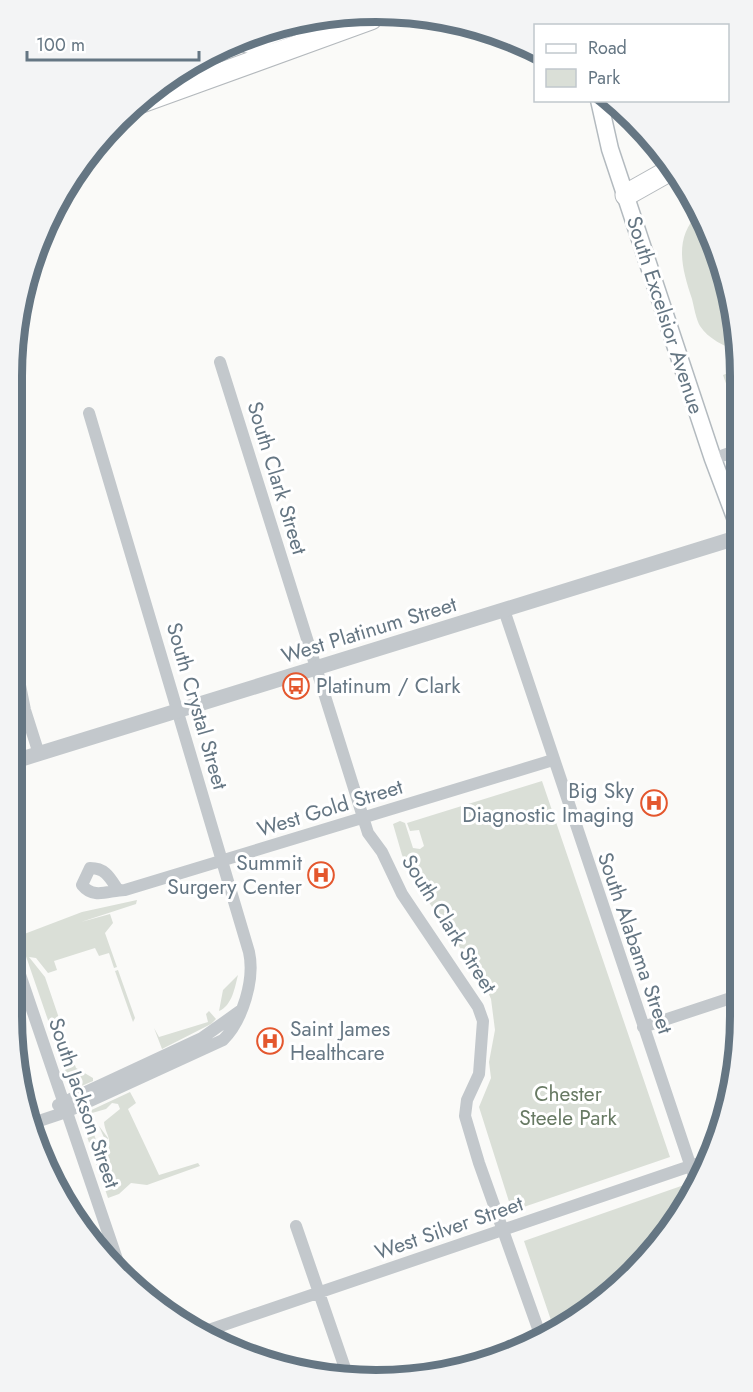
<svg xmlns="http://www.w3.org/2000/svg" width="753" height="1392" font-family="Jost,sans-serif">
  <rect width="100%" height="100%" fill="#fafaf8"/>
  <path fill="#dadfd7" fill-rule="evenodd" d="M699 213C721 257 738 302 738 352 725 346 708 339 700 326 696 319 694 307 692 299 682 269 673 238 699 213Z
    M738 369V418L723 375Z
    M542 781 670 1157 512 1211 479 1107 491 1078 489 1062 495 1030 491 999 483 981 417 885 402 855 393 824 400 821 405 823 413 848 420 849 424 846 419 830 410 831 407 823Z
    M137 900 136 904 81 922 110 914 113 923 105 933 117 967 114 968 109 953 99 956 95 948 54 961 57 970 48 973 36 958 29 957 45 977 76 1068 93 1078V1081L77 1088 70 1084 19 936 82 912Z
    M118 970 135 1018 133 1022 115 971Z
    M238 975C235 987 232 1006 219 1011L223 990Z
    M209 1011 216 1019 211 1024 162 1049 154 1028 159 1037 208 1022 206 1014Z
    M130 1092 136 1103 128 1109 159 1175 198 1163 200 1166 147 1185 131 1183 119 1194 108 1198 81 1119 85 1113ZM112 1103 118 1104 120 1109 104 1122C105 1135 116 1142 103 1154L108 1138 99 1126 105 1140 101 1144 97 1143 89 1119 92 1113 106 1109Z
    M684 1185 690 1201 617 1289 554 1329 524 1241Z"/>
  <g fill="none" stroke-linecap="round" stroke-linejoin="round">
    <g stroke="#b3babf" stroke-width="19">
      <path id="secondary" d="M599 100 610 149 713 459 739 528"/>
    </g>
    <g stroke="#b4b9bd" stroke-width="23">
      <path id="motorway" d="M247 42 297 23
        M142 102 371 19
        M626 195 674 168"/>
    </g>
    <path stroke="#c3c8cc" stroke-width="12" d="M220 362 368 833 382 852 402 894 478 1007 483 1021 479 1074 467 1100 465 1116 479 1163 541 1337
      M713 459 738 450
      M504 610 697 1185
      M12 646 25 710 39 754
      M118 890C110 878 106 868 90 868L82 885C94 900 109 890 125 890L553 760
      M12 951 120 1268
      M643 1027 740 995
      M58 1105 202 1038 240 1011
      M30 1124 66 1112 223 1040C243 1020 255 979 249 952L89 413
      M296 1226 347 1374
      M203 1332 708 1160"/>
    <path stroke="#c3c8cc" stroke-width="15" d="M12 762 739 537"/>
    <use href="#secondary" stroke="#fff" stroke-width="16"/>
    <use href="#motorway" stroke="#fff" stroke-width="21"/>
  </g>
  <defs>
    <g id="bus-ring" transform="scale(1.35)"><circle r="9.5" fill="#fff" stroke="#e4572e" stroke-width="1.5"/><path d="M-5-6H5V4H4V6H2V4H-2V6H-4V4H-5ZM-3.5-4V0h7V-4ZM-3.5 1.2v1.5H-2V1.2ZM2 1.2v1.5H3.5V1.2Z" fill="#e4572e"/></g>
    <g id="hospital-ring" transform="scale(1.35)"><circle r="9.5" fill="#fff" stroke="#e4572e" stroke-width="1.5"/><path d="M-5-5h3v3.5h4V-5h3V5h-3V1.5h-4V5h-3Z" fill="#e4572e"/></g>
  </defs>
  <g fill-rule="evenodd">
    <use href="#bus-ring" x="296" y="686"/>
    <use href="#hospital-ring" x="654" y="803"/>
    <use href="#hospital-ring" x="321" y="875"/>
    <use href="#hospital-ring" x="270" y="1041"/>
  </g>
  <g text-anchor="middle" stroke-width="6" stroke-linejoin="round" paint-order="stroke">
    <g font-size="21" fill="#657683" stroke="#fff">
      <text transform="translate(665 315) rotate(72)" y="7">South Excelsior Avenue</text>
      <text transform="translate(277 478) rotate(73)" y="7">South Clark Street</text>
      <text transform="translate(369 630) rotate(-17)" y="7">West Platinum Street</text>
      <text transform="translate(197 706) rotate(74)" y="7">South Crystal Street</text>
      <text transform="translate(330 808) rotate(-17)" y="7">West Gold Street</text>
      <text transform="translate(449 924) rotate(58)" y="7">South Clark Street</text>
      <text transform="translate(635 943) rotate(71)" y="7">South Alabama Street</text>
      <text transform="translate(84 1103) rotate(71)" y="7">South Jackson Street</text>
      <text transform="translate(449 1228) rotate(-19)" y="7">West Silver Street</text>
    </g>
    <g font-size="21" fill="#657683" stroke="#fff" text-anchor="start">
      <text x="316" y="693">Platinum / Clark</text>
      <text x="634" y="798" text-anchor="end">Big Sky<tspan x="634" dy="24">Diagnostic Imaging</tspan></text>
      <text x="302" y="870" text-anchor="end">Summit<tspan x="302" dy="24">Surgery Center</tspan></text>
      <text x="290" y="1036">Saint James<tspan x="290" dy="24">Healthcare</tspan></text>
    </g>
    <g font-size="21" fill="#687a64" stroke="#fff">
      <text x="568" y="1101">Chester<tspan x="568" dy="24">Steele Park</tspan></text>
    </g>
  </g>
  <path d="M0 0H753V1392H0ZM376 22H376A354 354 0 0 1 730 376V1016A354 354 0 0 1 376 1370H376A354 354 0 0 1 22 1016V376A354 354 0 0 1 376 22Z" fill="#f3f4f5" fill-rule="evenodd"/>
  <path fill="none" stroke="#657683" stroke-width="8" d="M376 22H376A354 354 0 0 1 730 376V1016A354 354 0 0 1 376 1370H376A354 354 0 0 1 22 1016V376A354 354 0 0 1 376 22Z"/>
  <rect x="534" y="24" width="195" height="78" fill="#ffffff" stroke="#c1c8cd" stroke-width="1.5"/>
  <rect x="546" y="44" width="30" height="9" fill="#ffffff" stroke="#c1c8cd" stroke-width="1.5"/>
  <text x="588" y="54" font-size="18" fill="#657683">Road</text>
  <rect x="546" y="69" width="30" height="18" fill="#dadfd7" stroke="#c1c8cd" stroke-width="1.5"/>
  <text x="588" y="84" font-size="18" fill="#657683">Park</text>
  <path d="M27 51v9h172v-9" fill="none" stroke="#657683" stroke-width="3"/>
  <text x="36" y="51" font-size="18" fill="#657683" stroke="#ffffff" stroke-width="4.5" paint-order="stroke">100 m</text>
</svg>
